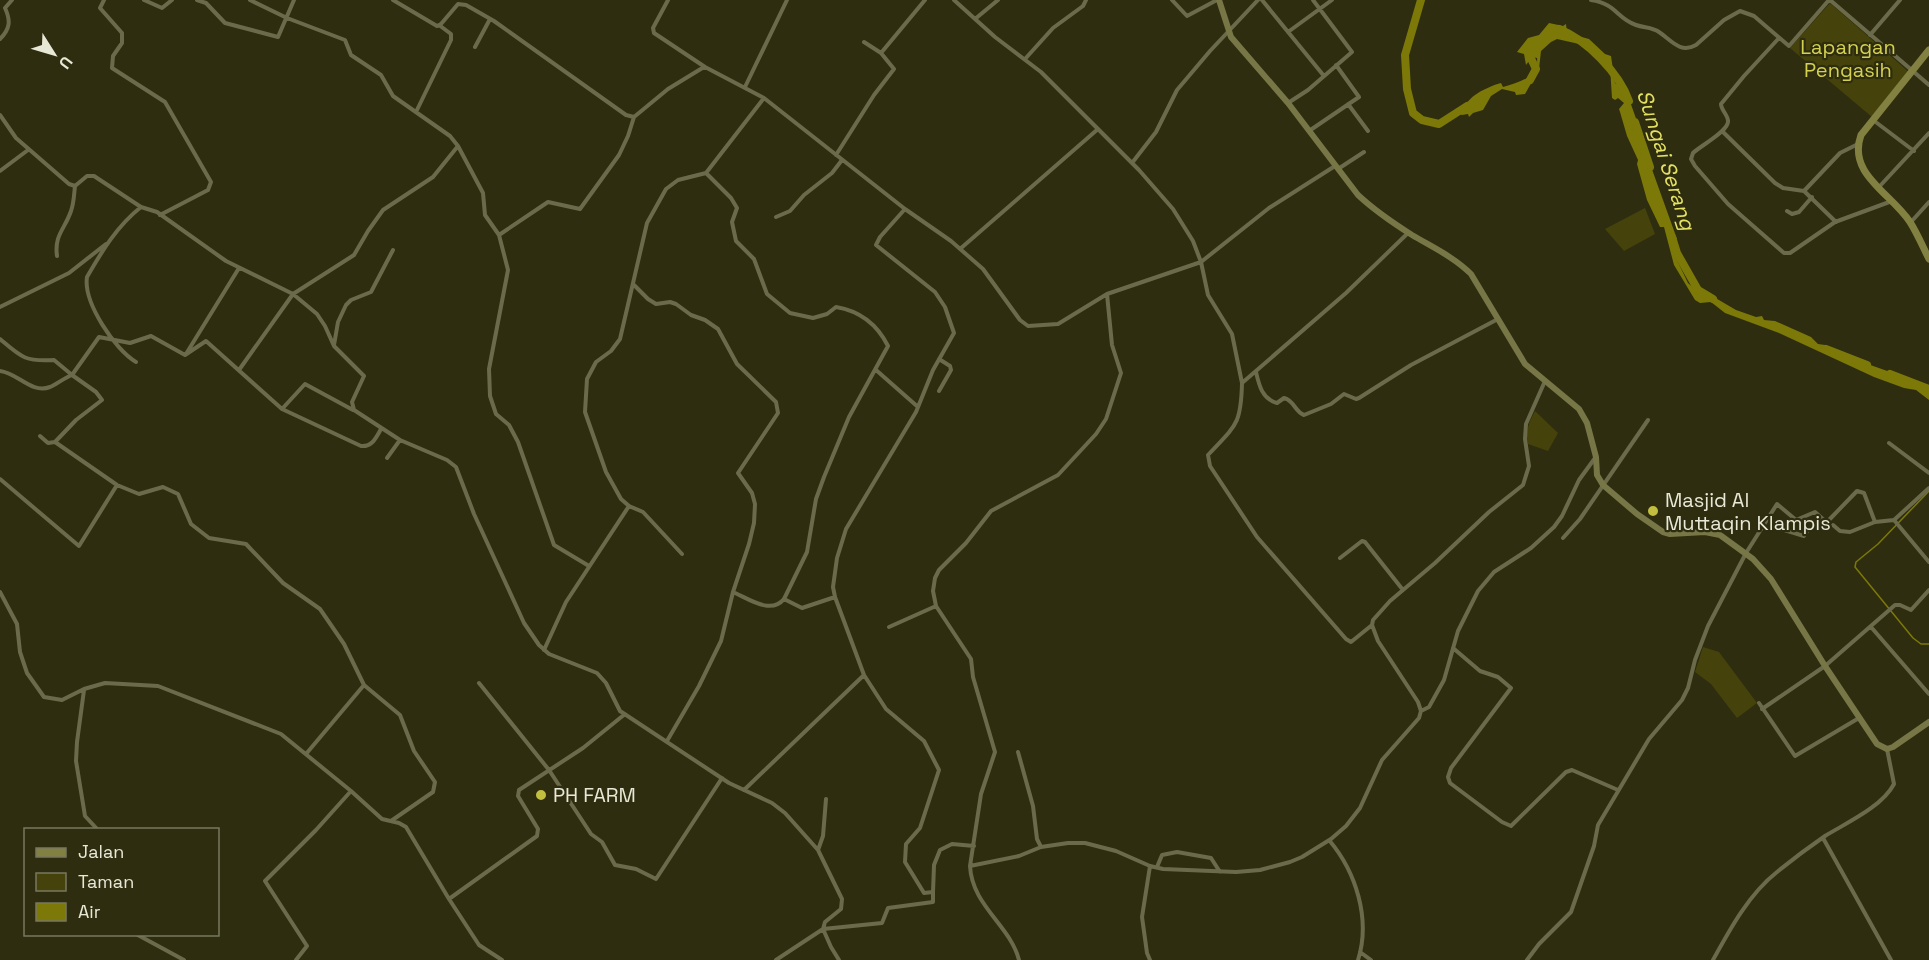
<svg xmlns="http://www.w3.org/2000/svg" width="1929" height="960" font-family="'Space Grotesk',sans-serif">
  <rect width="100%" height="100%" fill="#2e2d10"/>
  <path fill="#45430b" d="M1830 3 1910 73 1872 117 1790 48Z
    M1645 208 1655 234 1624 251 1605 229Z
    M1535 411 1558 433 1548 451 1528 444C1525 432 1529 422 1535 411Z
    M1703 647 1719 652 1757 703 1737 718 1711 684 1695 672Z"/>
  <path fill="#7c7908" d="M1549 23 1563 26 1566 24 1567 33 1589 39 1605 54 1611 56 1615 83 1627 93 1639 127 1637 137 1649 161 1677 239H1675L1674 254 1688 283 1697 291 1707 293 1736 310 1756 317 1762 316 1764 320 1775 321 1811 337 1818 344 1825 345 1836 354 1852 361H1859L1893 373 1912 386 1929 392V400L1916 390 1904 388 1874 377 1779 333 1725 313 1711 302 1700 303 1695 300 1674 265 1664 227H1660L1647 200 1637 164 1638 160 1627 136 1620 112 1619 109 1624 103 1618 98 1615 100 1612 98 1610 67 1606 60 1588 46 1557 39 1551 42 1541 51 1539 69 1525 94 1516 95 1515 92 1502 89 1491 96 1483 110 1473 113 1469 117 1468 114 1462 115 1455 112 1459 110 1456 109C1467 105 1468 100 1475 95 1480 91 1495 84 1501 83L1503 87C1519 82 1539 78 1537 58L1532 57 1526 65 1524 54 1517 52 1528 38 1539 35Z"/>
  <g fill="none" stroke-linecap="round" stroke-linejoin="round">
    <path stroke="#7c7908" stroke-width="1.5" d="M1929 491 1878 544 1856 562 1855 567 1913 638 1921 644H1929"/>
    <path stroke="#7c7908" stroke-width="8" d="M1421 0 1405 55 1407 89 1413 113 1422 120 1439 124 1467 106
      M1559 29C1587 40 1619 73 1629 101
      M1529 49 1527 50 1536 69 1530 80
      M1635 122 1650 167
      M1672 237 1677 253 1698 290 1713 299
      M1826 349 1867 365
      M1890 374 1929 389"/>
    <path stroke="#6b6b4c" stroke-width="4" d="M104 0 100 8 122 33V43L113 56 112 68 165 102 211 182 208 190 160 215
      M144 0 162 8 172 0
      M197 0 206 3 225 23 278 37 294 0
      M250 0 287 18 345 40 351 55 381 75 393 96 450 136 458 146 483 193 485 215 499 235 508 270 489 369 490 396 496 414 509 425 518 442 554 545 589 566
      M393 0 437 26 441 24 458 4 466 5 494 21 626 115 634 117
      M668 0 653 28 654 33 705 67 764 98 905 209 951 241 983 269 1020 320 1028 326 1058 324 1107 294 1201 262 1269 208 1335 166
      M954 0 995 37 1041 72 1139 170 1173 209 1193 241 1201 262 1208 295 1232 334 1242 383 1346 293 1408 233
      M1172 0 1187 16 1217 0
      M1262 0 1324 76
      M1591 0C1617 4 1616 18 1636 25 1644 28 1652 27 1659 32 1671 40 1680 54 1696 45L1724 20 1740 11 1754 16 1789 46 1829 0
      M1830 0 1929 85
      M975 19 998 0
      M1288 32 1332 0
      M1870 35 1900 0
      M1779 38 1744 76 1721 104C1721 110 1728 115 1728 121 1729 131 1700 146 1693 153L1691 159 1695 166 1728 204 1784 253H1790L1835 222 1892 201
      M0 39C10 29 11 21 5 8L12 0
      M475 47 490 19
      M881 53 925 0
      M1025 59 1053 28 1083 6 1086 0
      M745 87 787 0
      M1288 103 1308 90 1352 52 1313 0
      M1348 104 1368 131
      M416 112 451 40V34L439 25
      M0 115 16 138 69 184 75 186 87 176H94L141 207 157 212 226 261 293 294 317 314 325 326 334 346 364 376 352 402 354 410 400 440 447 460 456 467 474 514 524 623 539 645 549 654 597 673 606 683 620 711 729 783 772 803 785 813 818 850 842 899 841 909 825 922 823 929 831 947 839 960
      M1873 120 1914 151
      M1309 131 1359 97 1336 65
      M1722 131 1775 183 1783 188 1804 191 1836 222
      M836 155 874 95 894 69 881 53 864 42
      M1132 163 1156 132 1177 90 1210 51 1258 0
      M1338 169 1364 152
      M0 171 28 150
      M706 173 731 198 737 208 732 222 736 241 754 259 767 294 790 313 813 318 827 314 836 307C860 311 877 324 888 346L849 417 824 477 816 499 807 552 784 599C771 615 749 599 733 592
      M1879 187 1929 133
      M1804 191 1840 153 1858 144
      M905 209 880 237 876 245 935 292 945 307 954 333 933 370 916 412 846 529 837 558 833 587 835 597 864 675 886 709 924 741 939 770 920 828 906 844 905 862 924 893 933 892 934 865 940 850 952 844 974 846
      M1787 211 1792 214 1799 212 1812 197
      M776 217 790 211 804 195 832 173 842 160
      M1911 222 1929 202
      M499 235 548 202 580 209 619 155 628 136 634 117 668 89 704 67
      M960 249 1098 129
      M57 256C54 235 65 229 71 211 74 203 74 194 75 186
      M634 285 648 299 656 304 670 302 676 304 691 315 705 320 718 329 737 364 776 402 778 413 738 473 752 493 755 504 754 523 749 544 733 592 721 641 699 686 667 741
      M0 307 69 273 106 244
      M0 339C21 357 25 362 54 360L72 375 99 337 130 343 151 336 185 355 206 341 282 409 361 446C372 447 376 438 381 429
      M334 345 338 322 346 305 351 300 371 292 393 250
      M186 354 239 268
      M939 359 950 366 951 370 939 391
      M136 362C115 350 83 302 87 277 102 251 117 226 141 207
      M239 370 293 294 354 255 368 231 383 210 433 177 458 146
      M876 370 918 407
      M0 371C18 373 31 394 50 387 57 384 64 378 72 375L96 392 102 400 76 420 55 442 48 443 40 436
      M1256 372C1259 385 1262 399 1277 403L1284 398C1294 400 1295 412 1304 415L1331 404 1344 394 1356 399 1359 398 1411 365 1498 319
      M1242 383C1241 425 1236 425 1208 455L1210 466 1257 537 1346 639 1351 642 1372 625
      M282 409 305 384 353 410
      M1889 443 1929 473
      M387 458 400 440
      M0 479 79 546 117 485 55 442
      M117 485 139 494 163 487 178 494 191 524 209 538 246 544 283 583 320 609 344 644 364 685 400 715 414 751 435 782 433 792 391 821
      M629 506 643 512 682 554
      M1894 520 1929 562
      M1833 525 1840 531 1850 532 1875 522 1894 520 1929 488
      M1781 529 1804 536 1808 530 1796 520 1815 512 1825 521H1828L1857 491 1864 493 1875 522
      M1563 538 1580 519 1648 420
      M1340 558 1362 541 1365 542 1403 590
      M0 592 17 624 20 652 27 673 44 697 62 700 84 689 105 683 158 686 281 734 351 791 382 819 399 823 406 827 449 899 479 945 502 960
      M784 599 802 608 835 597
      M889 627 936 606
      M1871 627 1929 694
      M1453 648 1480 671 1498 677 1511 688 1451 768 1448 777 1450 783 1502 822 1511 826 1566 772 1572 770 1618 790
      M544 650 566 602 629 506 621 499 606 472 585 412 587 379 596 362 611 351 620 339 647 223 666 189 678 180 706 173 764 98
      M479 683 549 770 591 834 602 842 615 865 636 869 656 879 722 778
      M84 690 77 742 76 761 85 816 98 830
      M1759 703 1795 756 1859 718
      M1762 709 1825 666 1895 605H1900L1911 610 1929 590
      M1421 711 1429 707 1444 680 1458 631 1478 591 1494 572 1531 548 1554 527 1562 516 1579 480 1595 458
      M1018 752 1033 806 1037 839 1041 847 1068 843H1085L1116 851 1150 866 1163 869 1236 872 1260 870 1290 862 1302 857 1331 839 1346 826 1360 808 1382 760 1419 718 1421 711 1418 702 1378 641 1372 625 1373 620 1390 601 1435 563 1489 512 1523 485 1529 466 1525 439 1526 424 1545 381
      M306 754 364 685
      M744 790 864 675
      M1823 838 1891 960
      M1329 840C1356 872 1371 919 1358 960
      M818 850 823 836 826 799
      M970 866 1019 856 1041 847
      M1150 866 1142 917 1147 953 1150 960
      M1157 867 1162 855 1177 852 1211 858 1220 872
      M449 899 537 836 538 829 518 796 519 790 583 748 625 714
      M136 934 184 960
      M1360 952 1371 960
      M296 960 307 946 265 881 316 830 351 791
      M776 960 823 929 882 923 888 908 933 902V892
      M1019 960C1010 925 972 906 970 866L981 794 995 752 973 677 971 659 936 606 933 591 935 578 939 570 966 543 991 511 1058 475 1096 434 1106 419 1121 373 1112 345 1107 294
      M1527 960 1539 944 1571 912 1594 846 1598 825 1649 739 1682 700 1688 688 1695 660 1708 626 1746 553 1777 504 1796 520
      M1713 960C1730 929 1749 894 1777 872 1793 859 1809 847 1825 836 1846 823 1882 807 1894 784L1887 749"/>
    <path stroke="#767646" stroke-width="6" d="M1219 0 1231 37 1288 103 1358 195C1374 210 1393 223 1412 235 1432 247 1454 257 1471 274L1525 364 1579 409 1587 423 1596 457 1597 475 1603 485 1637 514 1663 532 1670 534 1705 532 1720 535 1753 559 1771 579 1825 666 1877 744 1887 749 1893 747 1929 722"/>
    <path stroke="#828141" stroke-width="7" d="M1929 50 1861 135C1847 174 1891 193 1910 222 1917 233 1923 247 1929 259"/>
  </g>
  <g fill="#c1be40" stroke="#2e2d10" stroke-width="2">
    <circle cx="1653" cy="511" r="6"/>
    <circle cx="541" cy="795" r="6"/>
  </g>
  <g text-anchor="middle" stroke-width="4.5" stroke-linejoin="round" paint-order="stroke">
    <g font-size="20" fill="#d4d150" stroke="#2e2d10">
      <text x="1848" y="54">Lapangan<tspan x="1848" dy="23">Pengasih</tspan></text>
    </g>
    <g font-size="20" fill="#e8e8d7" stroke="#2e2d10" text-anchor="start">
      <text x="1665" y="507">Masjid Al<tspan x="1665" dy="23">Muttaqin Klampis</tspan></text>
      <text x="553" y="802">PH FARM</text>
    </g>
    <g font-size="21" font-style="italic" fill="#e5e263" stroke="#2e2d10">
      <text transform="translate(1666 160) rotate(72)" y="7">Sungai Serang</text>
    </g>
  </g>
  <rect x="24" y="828" width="195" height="108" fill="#2e2d10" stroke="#787860" stroke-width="1.5"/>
  <rect x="36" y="848" width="30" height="9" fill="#828141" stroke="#787860" stroke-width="1.5"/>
  <text x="78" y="858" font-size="18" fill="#e8e8d7">Jalan</text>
  <rect x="36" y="873" width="30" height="18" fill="#45430b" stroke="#787860" stroke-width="1.5"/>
  <text x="78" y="888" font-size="18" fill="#e8e8d7">Taman</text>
  <rect x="36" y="903" width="30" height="18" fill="#7c7908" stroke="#787860" stroke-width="1.5"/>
  <text x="78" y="918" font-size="18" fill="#e8e8d7">Air</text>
  <g transform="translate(54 54) rotate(127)" stroke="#2e2d10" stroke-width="4.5" paint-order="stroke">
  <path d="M0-4.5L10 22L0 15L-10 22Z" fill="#e8e8d7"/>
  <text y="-9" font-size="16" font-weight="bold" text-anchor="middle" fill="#e8e8d7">U</text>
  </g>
</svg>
